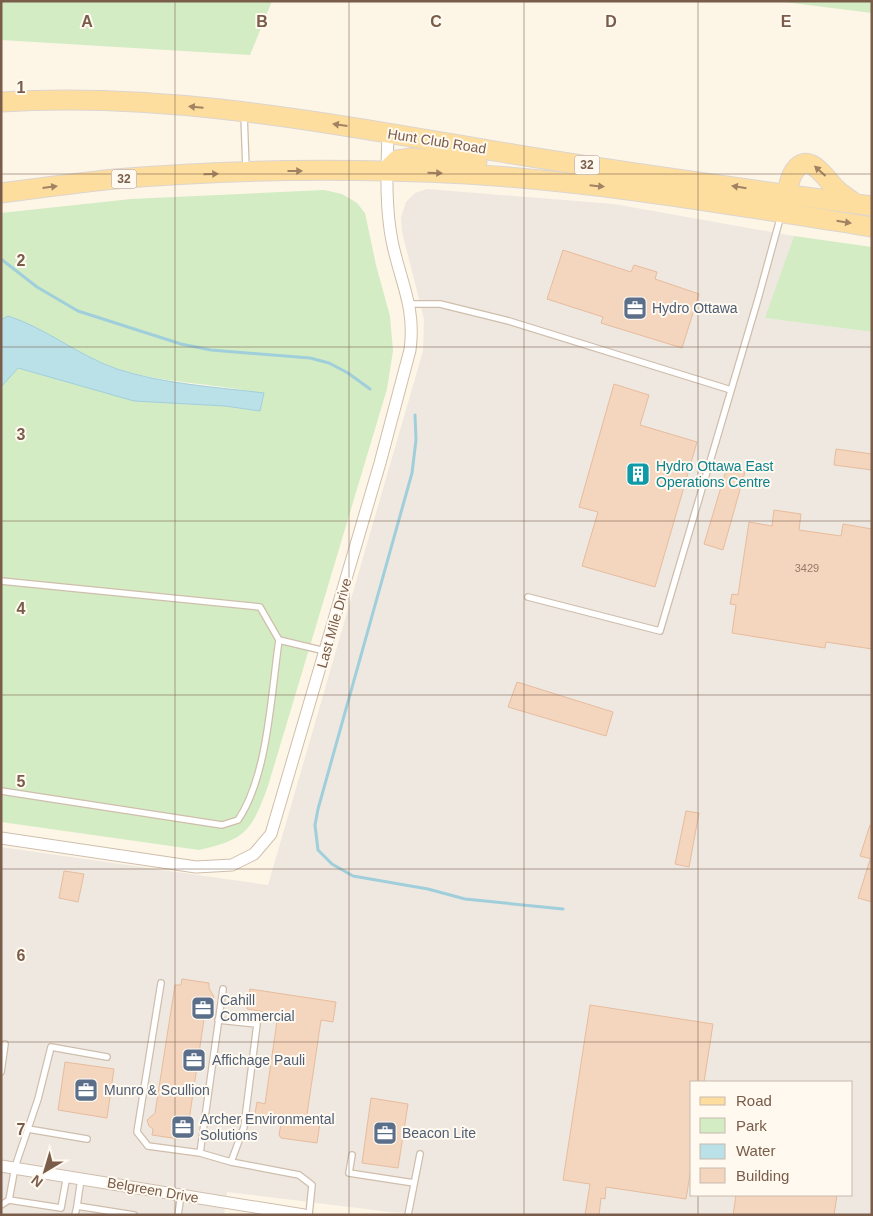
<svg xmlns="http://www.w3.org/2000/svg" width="873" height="1216" font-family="Arial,sans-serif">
  <rect width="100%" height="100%" fill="#fdf6e7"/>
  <path fill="#eee8e1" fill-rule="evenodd" d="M427 189 614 204 794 236 766 318 872 332V1215H437L390 1212 227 1192 224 1215H1V847L268 885 423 351 424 319 402 232 401 217 406 202 415 193ZM692 1082H852V1195H692Z"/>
  <path fill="#d3ecc4" d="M1 1H272L250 55 1 40Z
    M776 1H872V13Z
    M324 190 342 194 357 203 365 213 376 265 390 316 393 351 387 389 268 786C252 830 246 840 199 850L1 822V387L18 368 134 401 225 406 260 411 264 394C216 383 165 384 117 369 79 356 46 328 8 316L1 320V213L131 199Z
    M794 236 872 247V332L765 318Z"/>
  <path fill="#bae0e8" stroke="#a0cfdb" d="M8 316C46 328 79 356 117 369 163 384 216 387 264 393L260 411 225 406 134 401 18 368 1 387V320Z"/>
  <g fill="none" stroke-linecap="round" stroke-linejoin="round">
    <path stroke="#a0cfdb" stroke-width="3" d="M1 259 37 287 78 311 181 344 211 350 310 358 329 363 348 373 370 389
      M415 415 416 440 412 473 318 809 315 825 318 850 332 864 353 876 428 889 465 899 563 909"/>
  </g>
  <path fill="#f4d5be" stroke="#e7bc9d" d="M563 250 631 272 634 265 657 272 655 279 699 294 682 348 601 323 603 317 547 299Z
    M614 384 649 395 640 425 697 442 655 587 582 566 598 512 579 507Z
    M836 449 872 454V470L834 465Z
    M727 467 745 472 723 550 704 544Z
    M774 510 801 514 799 530 841 536 843 524 872 529V649L826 642 825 648 732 633 736 605 730 604 732 594 738 595 749 522 772 526Z
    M517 682 613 712 606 736 508 707Z
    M686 811 699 813 689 867 675 864Z
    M870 825H872V859L860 856Z
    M870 860 872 861V902L858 898Z
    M64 871 84 874 78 902 59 898Z
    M182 979 209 983V988L214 997 212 1002 206 1006 187 1134 180 1133 179 1139 152 1135 153 1129 149 1126 147 1120 155 1113 175 985H181Z
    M250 989 336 1002 333 1022 321 1020 306 1121 320 1123 317 1143 281 1138 279 1135 281 1123 254 1119 257 1102 265 1104 278 1014 247 1009Z
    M590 1005 713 1024 704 1082H692V1163L686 1199 606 1187 605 1199 601 1198 599 1215H585L590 1184 563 1180Z
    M65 1062 114 1069 107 1118 58 1110Z
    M371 1098 408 1104 398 1168 362 1163Z
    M736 1195H837L834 1215H733Z"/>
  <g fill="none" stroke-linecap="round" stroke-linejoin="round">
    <g stroke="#d0beac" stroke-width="8">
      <path id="service" d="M244 114 246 169
        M410 304H440L509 321 731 390
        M1 581 260 607 279 640
        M528 597 660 631 758 299 781 215
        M1 791 222 825 238 820C268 776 271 694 279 640L325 651
        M161 983 137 1132 148 1146 200 1153
        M223 989 200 1153 231 1162
        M218 1020 257 1024 244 1127 231 1162 299 1175 312 1185 309 1215
        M1 1072 5 1044
        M28 1129 87 1139
        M352 1155 349 1173 414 1183
        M67 1175 61 1208 9 1200 15 1167 38 1099 51 1047 107 1057
        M81 1179 77 1206 134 1215
        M1 1205 9 1200
        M75 1215 77 1206
        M178 1215 181 1195
        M408 1215 420 1154"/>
    </g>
    <g stroke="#d0beac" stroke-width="13">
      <path id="minor" d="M1 838 196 867 232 865 254 854 271 834 380 463 410 350C416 307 400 281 392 241 385 205 387 169 388 133
        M1 1166 304 1215"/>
    </g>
    <g stroke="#dcd5d0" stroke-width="21">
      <path id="primary" d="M1 102C169 91 336 125 501 152 624 173 748 189 872 206
        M386 171 397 160 411 158 477 162
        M1 193C39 188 77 183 115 179 231 169 350 168 466 174 602 182 737 206 872 227
        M784 205C787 195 788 184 792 175 807 146 826 179 836 189 841 194 848 198 854 203"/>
    </g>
    <use href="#service" stroke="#fff" stroke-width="5.5"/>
    <use href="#minor" stroke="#fff" stroke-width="11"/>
    <use href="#primary" stroke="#fede9e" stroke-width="19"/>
  </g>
  <defs><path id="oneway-solid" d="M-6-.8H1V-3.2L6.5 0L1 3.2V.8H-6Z" transform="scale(1.25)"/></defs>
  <g fill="#a18363">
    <use href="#oneway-solid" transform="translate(196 107) rotate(-175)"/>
    <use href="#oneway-solid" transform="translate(340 125) rotate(-172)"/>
    <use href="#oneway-solid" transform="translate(295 171)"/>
    <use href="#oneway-solid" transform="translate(820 171) rotate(-138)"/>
    <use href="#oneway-solid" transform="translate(435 173) rotate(2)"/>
    <use href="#oneway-solid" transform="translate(211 174) rotate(-2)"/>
    <use href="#oneway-solid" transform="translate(597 186) rotate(6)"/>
    <use href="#oneway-solid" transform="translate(50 187) rotate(-7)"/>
    <use href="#oneway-solid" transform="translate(739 187) rotate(-171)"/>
    <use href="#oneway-solid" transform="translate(844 222) rotate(9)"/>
  </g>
  <path fill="none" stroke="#795c4a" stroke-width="1" stroke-opacity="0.55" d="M175 1V1215M349 1V1215M524 1V1215M698 1V1082M1 174H872M1 347H872M1 521H872M1 695H872M1 869H872M1 1042H872M698 1195V1215"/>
  <defs>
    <g id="office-square" transform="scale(1.25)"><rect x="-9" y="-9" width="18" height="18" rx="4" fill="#5c6f8a" stroke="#fff9ef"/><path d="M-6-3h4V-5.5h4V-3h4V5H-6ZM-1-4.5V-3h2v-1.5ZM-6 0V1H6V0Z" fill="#fff"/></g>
    <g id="building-square" transform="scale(1.25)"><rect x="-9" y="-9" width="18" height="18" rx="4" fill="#0f9aa8" stroke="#fff9ef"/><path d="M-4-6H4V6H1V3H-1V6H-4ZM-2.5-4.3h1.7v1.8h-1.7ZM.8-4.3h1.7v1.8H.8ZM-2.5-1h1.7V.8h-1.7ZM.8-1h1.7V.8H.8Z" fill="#fff"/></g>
  </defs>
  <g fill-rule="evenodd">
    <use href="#office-square" x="635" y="308"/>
    <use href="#building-square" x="638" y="474"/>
    <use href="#office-square" x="203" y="1008"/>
    <use href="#office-square" x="194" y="1060"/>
    <use href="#office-square" x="86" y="1090"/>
    <use href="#office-square" x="183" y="1127"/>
    <use href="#office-square" x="385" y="1133"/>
  </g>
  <g text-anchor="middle" stroke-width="4" stroke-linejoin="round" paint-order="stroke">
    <g font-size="11" fill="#987a67">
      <text x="807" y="572">3429</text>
    </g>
    <g fill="#fff9ef" stroke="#a18b7c" stroke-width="1">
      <rect x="574.5" y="155.5" width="25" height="19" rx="4"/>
      <rect x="111.5" y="169.5" width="25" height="19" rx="4"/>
    </g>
    <g font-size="12" font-weight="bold" fill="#795c4a">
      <text x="587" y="169">32</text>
      <text x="124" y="183">32</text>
    </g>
    <g font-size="14" fill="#795c4a" stroke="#fff9ef">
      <text transform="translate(437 141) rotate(9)" y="5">Hunt Club Road</text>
      <text transform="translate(334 623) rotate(-74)" y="5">Last Mile Drive</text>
      <text transform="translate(153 1190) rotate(10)" y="5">Belgreen Drive</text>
    </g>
    <g font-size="14" fill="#4e5e75" stroke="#fff9ef" text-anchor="start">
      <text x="652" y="313">Hydro Ottawa</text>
      <text x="220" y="1005">Cahill<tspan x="220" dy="16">Commercial</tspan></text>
      <text x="212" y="1065">Affichage Pauli</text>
      <text x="104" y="1095">Munro &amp; Scullion</text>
      <text x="200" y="1124">Archer Environmental<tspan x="200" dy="16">Solutions</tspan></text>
      <text x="402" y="1138">Beacon Lite</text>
    </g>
    <g font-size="14" fill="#0d838f" stroke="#fff9ef" text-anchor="start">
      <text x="656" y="471">Hydro Ottawa East<tspan x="656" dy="16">Operations Centre</tspan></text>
    </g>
  </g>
  <g font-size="16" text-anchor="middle" font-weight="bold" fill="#795c4a" stroke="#fff9ef" stroke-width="4" stroke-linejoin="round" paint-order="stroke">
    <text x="87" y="27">A</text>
    <text x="262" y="27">B</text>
    <text x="436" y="27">C</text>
    <text x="611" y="27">D</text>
    <text x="786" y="27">E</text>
    <text x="21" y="93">1</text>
    <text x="21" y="266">2</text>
    <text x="21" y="440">3</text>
    <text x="21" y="614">4</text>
    <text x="21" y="787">5</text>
    <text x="21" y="961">6</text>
    <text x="21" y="1135">7</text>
  </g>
  <rect width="873" height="1216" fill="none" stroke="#795c4a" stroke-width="5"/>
  <rect x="690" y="1081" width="162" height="115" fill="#fff9ef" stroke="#c9baad"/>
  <rect x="700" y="1097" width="25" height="8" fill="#fede9e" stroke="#c9baad"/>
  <text x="736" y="1106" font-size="15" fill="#795c4a">Road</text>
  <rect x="700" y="1118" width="25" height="15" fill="#d3ecc4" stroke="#c9baad"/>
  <text x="736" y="1131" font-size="15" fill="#795c4a">Park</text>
  <rect x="700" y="1144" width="25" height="15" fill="#bae0e8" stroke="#c9baad"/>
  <text x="736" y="1156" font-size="15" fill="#795c4a">Water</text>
  <rect x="700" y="1168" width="25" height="15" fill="#f4d5be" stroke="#c9baad"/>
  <text x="736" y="1181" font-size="15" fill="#795c4a">Building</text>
  <g transform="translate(45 1171) rotate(218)" stroke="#fff9ef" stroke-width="4" paint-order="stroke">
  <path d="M0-4L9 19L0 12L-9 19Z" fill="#795c4a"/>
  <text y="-8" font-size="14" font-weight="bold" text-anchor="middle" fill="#795c4a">N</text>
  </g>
</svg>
